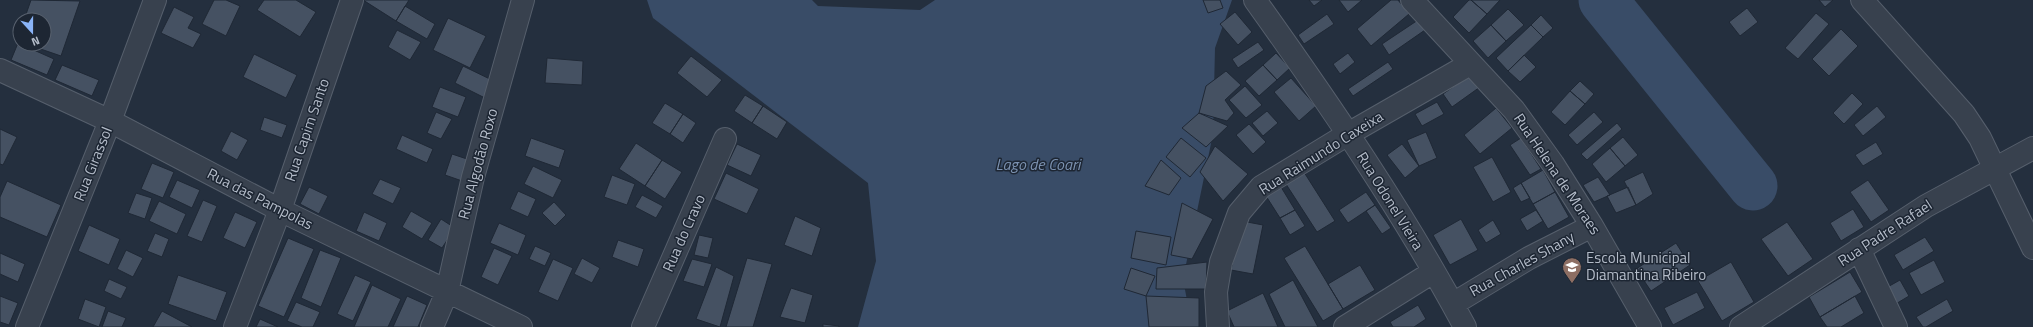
<svg xmlns="http://www.w3.org/2000/svg" width="2033" height="327" font-family="'Titillium Web',sans-serif">
  <rect width="100%" height="100%" fill="#242f3e"/>
  <path fill="#394c67" d="M647 0H812L818 6 920 10 935 0H1232L1215 48 1213 134 1183 279 1192 327H858L876 261 868 183 653 18Z"/>
  <g fill="none" stroke-linecap="round" stroke-linejoin="round">
    <path stroke="#394c67" stroke-width="49" d="M1603 0 1753 186"/>
  </g>
  <path fill="#455162" stroke="#1f2835" d="M31 0 80 1 61 56 26 44H44V20H24Z
    M214 0H226L240 6 226 36 202 24Z
    M264 0H296L316 12 300 37 257 10Z
    M363 0H409L396 21Z
    M1203 0H1220L1223 8 1208 13Z
    M1309 0H1322L1314 6Z
    M1339 0H1362L1348 12Z
    M1391 0H1398L1409 14 1371 46 1357 29Z
    M1469 0H1471L1487 14 1469 33 1453 17Z
    M1471 0H1500L1487 14Z
    M1819 0H1833L1825 7Z
    M405 6 435 24 427 39 396 21Z
    M174 7 194 17 188 28 201 34 193 48 161 33Z
    M1747 8 1758 22 1740 36 1729 22Z
    M1508 9 1524 25 1506 41 1491 25Z
    M1235 12 1252 32 1238 45 1220 24Z
    M1816 13 1829 24 1798 59 1785 48Z
    M1327 14 1334 24 1304 44 1298 35Z
    M1541 15 1553 28 1543 37 1531 25Z
    M448 18 486 36 470 68 433 50Z
    M1418 20 1425 30 1389 55 1382 44Z
    M1491 25 1506 41 1488 58 1473 41Z
    M1531 25 1543 37 1508 71 1496 58Z
    M1841 29 1858 46 1829 76 1812 59Z
    M397 30 421 42 410 60 388 47Z
    M1258 42 1264 50 1238 68 1232 59Z
    M18 43 54 59 47 75 11 60Z
    M1276 53 1290 68 1277 80 1263 65Z
    M1348 53 1355 62 1340 74 1333 64Z
    M254 54 297 75 286 98 243 77Z
    M1524 55 1536 67 1520 82 1508 71Z
    M691 56 722 80 707 97 677 73Z
    M547 58 583 61 582 85 545 83Z
    M1388 62 1393 69 1353 96 1348 89Z
    M62 65 99 80 92 96 55 80Z
    M1263 65 1277 80 1259 96 1245 81Z
    M463 66 494 81 485 98 455 83Z
    M1226 71 1241 85 1225 100 1234 113 1227 121 1199 113 1206 86Z
    M1471 74 1480 87 1452 107 1443 94Z
    M1291 78 1316 106 1299 121 1274 92Z
    M1580 81 1594 94 1585 104 1570 91Z
    M1245 86 1262 105 1246 118 1229 100Z
    M440 87 466 97 458 117 432 107Z
    M1570 91 1585 104 1565 125 1551 112Z
    M1852 93 1863 104 1844 124 1833 113Z
    M745 95 763 106 752 123 734 111Z
    M1437 102 1444 114 1422 126 1415 114Z
    M665 103 683 114 670 134 652 123Z
    M763 106 787 122 777 139 752 123Z
    M1877 106 1886 117 1863 136 1854 125Z
    M1496 108 1512 128 1480 154 1464 135Z
    M1267 111 1278 123 1263 136 1252 123Z
    M436 112 452 119 441 139 427 133Z
    M1594 112 1603 122 1577 145 1568 135Z
    M1199 113 1228 126 1206 147 1182 128Z
    M683 114 696 123 683 143 670 134Z
    M264 117 287 125 282 138 260 130Z
    M1617 123 1622 129 1587 160 1581 154Z
    M1249 124 1266 142 1253 154 1236 135Z
    M0 129 17 137 3 165 0 164Z
    M231 131 248 140 237 160 221 151Z
    M1426 132 1437 158 1419 166 1407 140Z
    M402 135 433 149 427 163 396 149Z
    M1623 137 1638 155 1625 166 1610 148Z
    M531 138 565 150 559 168 525 156Z
    M1181 138 1206 158 1190 177 1166 157Z
    M1521 138 1541 169 1530 175 1510 145Z
    M1876 142 1883 154 1863 166 1855 155Z
    M636 143 662 160 645 186 619 169Z
    M737 144 761 155 751 176 727 165Z
    M1402 144 1419 166 1405 178 1387 155Z
    M1215 146 1248 174 1223 201 1200 172Z
    M1610 148 1625 166 1606 182 1592 164Z
    M452 154 473 161 465 182 445 175Z
    M1492 157 1511 192 1493 202 1473 167Z
    M662 160 682 172 665 199 645 186Z
    M1161 160 1181 178 1169 195 1145 186Z
    M152 163 174 172 163 198 141 189Z
    M533 166 562 180 553 198 524 184Z
    M1302 169 1335 221 1317 232 1284 181Z
    M1543 170 1555 192 1533 204 1521 183Z
    M1643 172 1653 194 1636 205 1624 181Z
    M726 173 759 189 747 214 714 199Z
    M612 175 635 184 627 205 604 197Z
    M1598 177 1610 195 1594 202 1583 185Z
    M380 179 401 188 393 204 372 194Z
    M177 180 200 190 192 208 169 197Z
    M1868 180 1889 210 1871 222 1850 192Z
    M7 181 61 205 47 237 0 217V197Z
    M1521 183 1530 198 1521 202 1513 188Z
    M309 187 328 196 319 214 300 204Z
    M1281 187 1295 210 1280 218 1266 196Z
    M1628 187 1636 205 1616 213 1607 196Z
    M518 191 536 199 528 217 510 209Z
    M1366 192 1375 205 1348 223 1339 210Z
    M1555 192 1569 217 1548 229 1533 204Z
    M136 193 152 198 145 219 128 213Z
    M642 195 663 206 656 218 635 207Z
    M203 200 217 206 202 242 187 236Z
    M159 201 186 214 177 234 149 221Z
    M554 202 566 215 555 226 542 213Z
    M1182 203 1213 219 1192 259 1171 255Z
    M1375 205 1391 228 1382 234 1366 211Z
    M1853 209 1864 227 1841 241 1830 223Z
    M1295 210 1305 226 1290 235 1280 218Z
    M1536 210 1543 221 1527 231 1520 219Z
    M411 211 432 223 422 239 402 227Z
    M235 212 257 222 245 248 223 238Z
    M364 212 387 223 379 241 356 231Z
    M795 216 821 228 812 256 784 245Z
    M441 219 455 228 442 248 428 240Z
    M1461 219 1478 250 1450 265 1433 235Z
    M1493 220 1501 234 1486 243 1478 230Z
    M1242 221 1263 225 1253 274 1231 270Z
    M1787 222 1813 259 1788 276 1761 239Z
    M499 223 526 235 518 255 490 243Z
    M89 225 120 239 109 265 78 251Z
    M1136 231 1171 237 1166 265 1131 258Z
    M155 233 169 239 162 257 147 251Z
    M699 235 713 238 708 258 694 255Z
    M1925 237 1934 251 1903 270 1894 255Z
    M288 238 314 249 284 317 258 306Z
    M618 240 644 249 638 267 612 257Z
    M1676 243 1690 265 1651 291 1636 269Z
    M535 246 551 253 545 266 529 259Z
    M1305 246 1343 309 1323 321 1284 258Z
    M494 248 512 256 498 285 481 277Z
    M126 250 143 258 133 277 117 269Z
    M320 250 341 258 321 307 301 298Z
    M0 253 25 264 18 282 0 274Z
    M582 258 600 268 592 283 574 274Z
    M747 258 772 264 753 327H726Z
    M553 259 573 268 558 301 538 292Z
    M692 259 712 264 704 287 683 281Z
    M1934 260 1945 282 1921 295 1909 273Z
    M1207 262 1206 289H1156L1157 268Z
    M1731 262 1754 302 1722 321 1698 281Z
    M1360 265 1375 290 1343 309 1328 284Z
    M716 267 734 276 720 327 696 319Z
    M1131 268 1155 276 1146 296 1124 289Z
    M1850 272 1862 292 1820 317 1809 297Z
    M178 275 227 292 216 321 168 304Z
    M355 275 371 282 353 321 337 314Z
    M109 279 127 287 121 299 104 291Z
    M1293 280 1318 327H1285L1269 294Z
    M1900 280 1909 296 1894 305 1884 289Z
    M372 285 401 299 388 327H354Z
    M791 288 813 295 805 323 780 317Z
    M1697 292 1705 308 1673 325 1664 308Z
    M1263 293 1278 327H1234L1227 311Z
    M0 296 18 303 9 325 0 322Z
    M407 296 427 305 418 327H393Z
    M1146 296 1199 298V327H1149Z
    M1855 296 1864 313 1841 327H1827L1820 317Z
    M85 299 106 307 99 327 78 319Z
    M1947 299 1953 311 1926 327H1923L1916 317Z
    M296 302 320 312 313 327H302L287 321Z
    M1418 305 1426 319 1414 327H1393L1390 322Z
    M108 311 126 318 122 327H102Z
    M162 311 192 327H153Z
    M260 319 278 327H256Z
    M823 324 839 326V327H823Z"/>
  <g fill="none" stroke-linecap="round" stroke-linejoin="round">
    <g stroke="#565f6c" stroke-width="24">
      <path id="street" d="M1255 0C1330 105 1404 213 1465 327
        M1412 0 1514 110 1553 164 1592 226 1650 327
        M1862 0 1964 114 1980 138 2033 248
        M0 70 110 121 280 210 521 327
        M1859 249 1896 327
        M1453 304 1529 258 1592 226
        M27 327 110 121 155 0
        M235 327 280 210 352 0
        M432 327 447 292 473 177 523 0
        M643 327 725 139
        M1218 327 1216 292 1221 262 1239 213 1261 187 1348 134 1470 64
        M1345 327 1433 272
        M1741 327 1926 206 2033 148"/>
    </g>
    <use href="#street" stroke="#38414e" stroke-width="22"/>
  </g>
  <defs>
    <g id="school-pin" transform="scale(1)"><path d="M0 17L-7.5 6A9.5 9.5 0 1 1 7.5 6Z" fill="#8d6e63" stroke="#1d2633"/><path d="M0-5L7-2L0 1L-7-2ZM-4 1L0 2.5L4 1V4Q0 6-4 4Z" fill="#fff"/></g>
  </defs>
  <g fill-rule="evenodd">
    <use href="#school-pin" x="1572" y="267"/>
  </g>
  <g text-anchor="middle" stroke-width="3" stroke-linejoin="round" paint-order="stroke">
    <g font-size="15" fill="#b4bcc9" stroke="#1d2633">
      <text transform="translate(307 130) rotate(-71)" y="5">Rua Capim Santo</text>
      <text transform="translate(1321 153) rotate(-32)" y="5">Rua Raimundo Caxeixa</text>
      <text transform="translate(93 164) rotate(-68)" y="5">Rua Girassol</text>
      <text transform="translate(478 164) rotate(-75)" y="5">Rua Algodão Roxo</text>
      <text transform="translate(1557 174) rotate(56)" y="5">Rua Helena de Moraes</text>
      <text transform="translate(260 199) rotate(27)" y="5">Rua das Pampolas</text>
      <text transform="translate(1390 201) rotate(58)" y="5">Rua Odonel Vieira</text>
      <text transform="translate(684 233) rotate(-66)" y="5">Rua do Cravo</text>
      <text transform="translate(1885 233) rotate(-33)" y="5">Rua Padre Rafael</text>
      <text transform="translate(1522 264) rotate(-29)" y="5">Rua Charles Shany</text>
    </g>
    <g font-size="15" fill="#b4bcc9" stroke="#1d2633" text-anchor="start">
      <text x="1586" y="263">Escola Municipal<tspan x="1586" dy="17">Diamantina Ribeiro</tspan></text>
    </g>
    <g font-size="16" font-style="italic" fill="#7c92b1" stroke="#1d2633">
      <text x="1038" y="170">Lago de Coari</text>
    </g>
  </g>
  <g transform="translate(32 32) rotate(159)"><circle r="19" fill="#1d2633" stroke="#59626f"/>
  <path d="M0-3L7 15L0 10L-7 15Z" fill="#8ab4f8"/>
  <text y="-6" font-size="11" font-weight="bold" text-anchor="middle" fill="#b4bcc9">N</text>
  </g>
</svg>
